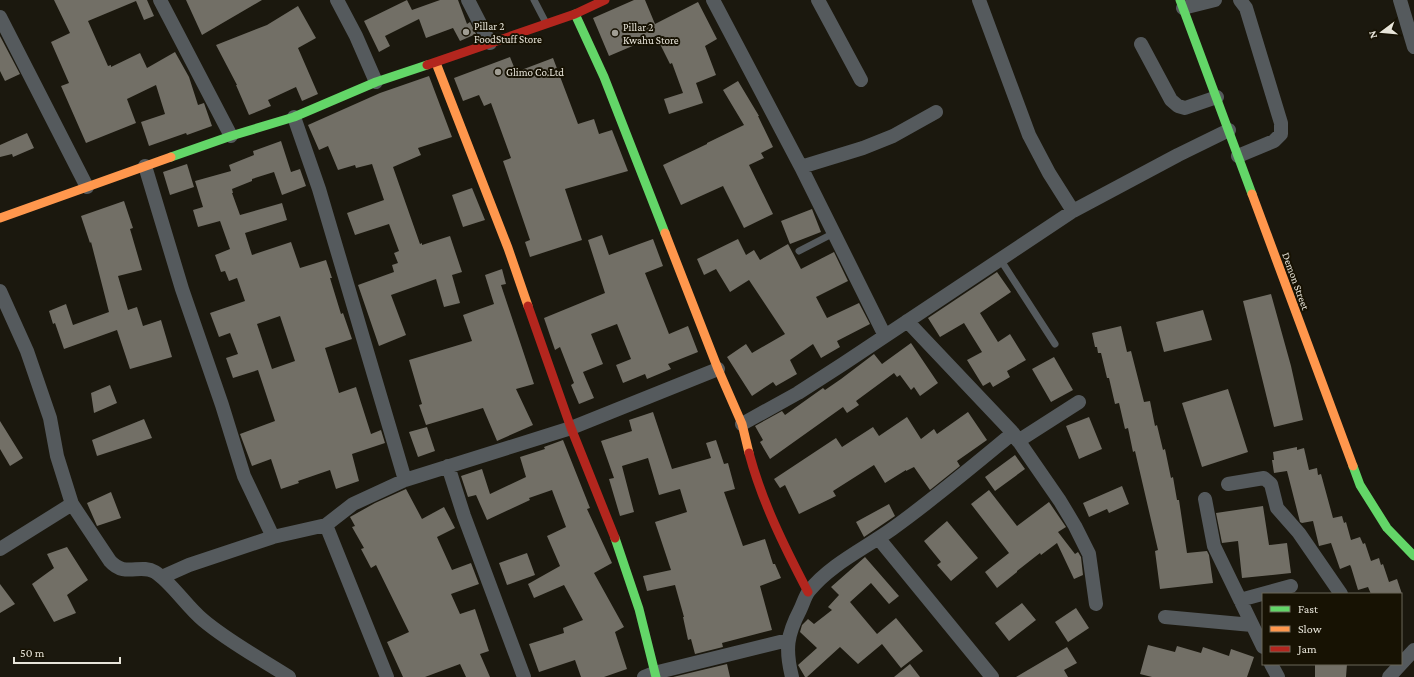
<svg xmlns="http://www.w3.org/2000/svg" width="1414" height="677" font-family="'Crimson Pro',serif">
  <rect width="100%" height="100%" fill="#1b180e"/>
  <path fill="#726f66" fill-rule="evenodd" d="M54 0H147L154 16 144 20 136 1 88 21 108 66 111 65V67L140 53 147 68 175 52 189 77 198 105 204 103 212 126 187 135 186 133 149 146 141 122 165 114 156 85 127 99 136 123 86 143 61 86 69 83 51 42 70 33Z
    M186 0H262L202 35Z
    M407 0 412 10 440 0H458L467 24 470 22 476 34 460 41 453 28 426 38 419 19 385 36 390 46 379 52 364 21Z
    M634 0H645L655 24 698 2 717 39 705 46 716 75 696 83 703 103 669 114 664 99 683 93 672 63 670 64 656 36 609 56 593 18Z
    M298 6 316 38 298 48 318 94 302 101 296 87 268 100 271 106 249 115 236 85H237L216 45 267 25Z
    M0 36 20 74 5 81 0 71Z
    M510 57 516 72 553 58 578 124 594 119 599 134 612 130 628 171 565 189 582 240 530 257 525 242 530 240 503 161 511 158 491 103 484 106 479 95 463 101 454 78Z
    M429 76 452 137 418 148 421 155 393 167 420 244 422 243V245L450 236 462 272 452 275 460 303 444 307 436 279 391 295 406 335 379 346 358 285 394 272 392 265 398 263 394 253 399 251 389 224 355 235 347 213 384 200 372 164 356 168 355 165 338 170 328 146 319 150 308 125 380 93Z
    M738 81 759 116H758L773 147 761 153 764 158 749 165 773 214 744 228 723 186 681 205 663 165 707 144V143L744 125 723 90Z
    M27 133 34 148 13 157 12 154 0 157V145Z
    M281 141 291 172 300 169 306 186 282 195 274 172 252 179V181L232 189 233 193H232L240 215 282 203 287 220 245 233 252 255 291 242 300 268 326 260 332 278H330L341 314 343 313 352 339 325 348 339 393 356 387 371 434 381 430 385 443 352 454 359 481 336 489 330 470 298 481 299 483 281 489 271 459 252 466 240 434 275 421 258 370 233 378 226 358 238 354 230 333 219 337 210 313 245 301 237 278 229 281 225 271 221 272 215 255 230 249 220 221 198 227 193 210 203 207 195 181 231 171 229 165 254 155 253 151ZM280 316 295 361 272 369 257 324Z
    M187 164 194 187 170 195 163 172Z
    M472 188 485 220 463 227 452 195Z
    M124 201 133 228 130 229 142 270 118 276 128 310 137 307 143 326 161 320 172 357 130 369 117 330 64 349 55 323 53 324 49 311 66 304 73 325 109 312 91 242 90 243 81 216Z
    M812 209 821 232 790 244 781 221Z
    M602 235 609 255 653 239 663 266 645 273 669 334 688 326 698 352 668 364 671 369 647 379 645 374 623 383 616 365 631 359 617 324 591 334 603 364 583 372 594 398 579 404 571 385 574 383 560 347 555 350 544 318 605 293 588 240Z
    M738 239 746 255 754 250 760 260 788 244 801 269 834 252 848 281 816 297 827 318 859 303 870 324 837 341 840 347 821 358 813 344 790 360 797 374 776 386 773 382 752 396 727 357 746 344 752 353 785 334 749 280 730 292 716 269 704 275 697 259Z
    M502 269 506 284 501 285 534 384 516 389 533 425 497 441 483 408 426 425 419 405 422 404 409 360 472 341 463 315 494 304 485 275Z
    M997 272 1011 292 980 313 998 342 1010 334 1026 360 1007 371 1010 377 993 387 990 382 983 386 967 360 982 352 964 323 940 337 928 318Z
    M1271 294 1291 366 1303 420 1274 427 1243 301Z
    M1203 310 1212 340 1164 352 1156 322Z
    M1121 326 1127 352 1131 351 1144 402 1150 401 1155 426 1157 425 1163 450 1165 449 1171 478 1173 477 1177 500H1179L1187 553 1207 551 1209 555 1213 583 1160 589 1155 551 1158 550 1135 451 1133 452 1128 428 1125 429 1119 403 1115 404 1109 378H1107L1101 353H1098L1097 347H1095L1092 333Z
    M911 343 938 383 920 396 914 387 911 390 900 375 897 377 894 373 856 401 859 405 847 413 843 407 770 459 760 442 763 440 755 426 782 411 785 415 823 388 825 390 841 379 874 354 882 364Z
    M1054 357 1073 390 1051 402 1032 369Z
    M110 385 117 403 94 413 91 393Z
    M1228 389 1248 452 1202 467 1182 403Z
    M653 412 672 469 711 458 706 443 716 440 724 464 728 463 735 489 724 492 743 546 765 539 773 564H775L781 578 760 586 772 630 722 643 723 647 695 654 691 639 688 640 683 617H684L675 585 647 591 643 576 671 570 655 522 687 512 680 489 659 495 648 458 622 466 634 512 620 516 609 479 614 478 601 441 632 431 629 420Z
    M968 412 987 440 957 461 960 466 930 490 914 467 906 471V470L885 483 874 465 833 491 836 496 799 514 785 485 780 488 774 479 836 438 842 447 873 427 879 436 907 417 921 439 934 429 937 434Z
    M1089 417 1102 449 1079 459 1066 426Z
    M144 419 152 438 97 456 92 440Z
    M0 421 23 458 10 466 0 449Z
    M427 427 435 451 418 457 409 432Z
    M563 440 590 508 587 509 612 563 594 573 624 627 615 632 627 669 604 677H581L575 660 539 672 529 644 564 633 563 628 583 620 564 585 534 598 528 584 560 566 547 536 566 527 552 490 529 498 530 500 487 520 476 495 468 497 461 476 482 469 490 494 526 477 520 457 545 449 544 447Z
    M1297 447V450L1304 448 1309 470 1317 468 1318 475 1321 474 1333 518 1342 516 1344 523 1346 522 1351 540 1360 537 1363 544 1365 543 1371 561 1379 558 1381 565 1383 564 1389 582 1397 579 1402 594H1371L1368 587 1358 590 1351 567 1350 565 1340 569 1331 543 1319 546 1313 521 1302 523 1300 522 1287 471 1274 473 1272 460H1274L1273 452Z
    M1015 455 1025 469 995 491 985 477Z
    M1122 486 1129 504 1109 513 1107 509 1089 517 1083 503Z
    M406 489 422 519 444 507 455 528 437 537 452 570 471 563 479 584 451 594 460 614 475 609 489 651 480 654 490 677H466L460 664 425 677H403L387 642 409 632 376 565 371 568 361 549 364 548 352 527 355 526 350 517 375 503Z
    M989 490 1017 526 1049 502 1066 527 1058 532 1075 554 1078 552 1081 557 1083 575 1074 579 1057 543 1041 555 1040 553 1017 571V572L997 588 985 572 1009 553 971 504Z
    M111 492 121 518 97 526 87 503Z
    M889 504 895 516 864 537 856 522Z
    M1263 506 1269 545 1287 543 1291 573 1242 578 1238 541 1222 543 1216 513Z
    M947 521 978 558 951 581 937 565 941 562 924 541Z
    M67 547 88 580 67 595 76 613 54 622 32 584 54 568 47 554Z
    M527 553 535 575 507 585 499 563Z
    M865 557 899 596 889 604 871 583 850 602 877 634 896 618 923 651 901 668 882 644 858 664 840 647 807 677H805L798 665 817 648 800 632 802 625 808 619 814 624 832 610 828 607 839 595 831 587Z
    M0 584 15 604 0 613Z
    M1022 603 1036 620 1009 641 995 623Z
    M1076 608 1089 628 1068 642 1055 622Z
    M1148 645 1175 652 1177 646 1201 653 1203 647 1229 656 1231 649 1254 657 1247 677H1152L1140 674Z
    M1067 647 1077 663 1064 670 1068 677H1016Z
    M727 664 730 677H673Z
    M910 664 920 677H894Z
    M1315 664H1347L1346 677H1315Z"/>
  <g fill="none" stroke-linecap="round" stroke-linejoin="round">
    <path stroke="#555a5d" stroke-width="7" d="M534 0 546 23
      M799 251 834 233
      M1000 259 1055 344"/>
    <path stroke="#555a5d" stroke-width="14" d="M160 0 231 136
      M337 0 356 36 376 82
      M468 0 490 43
      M713 0 801 167 885 336
      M818 0 861 80
      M979 0 1029 135 1049 173 1073 211
      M1400 0 1414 47
      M1183 8 1215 0
      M0 17 87 187
      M1141 44 1171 100 1178 106 1185 108 1217 97
      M294 117 319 189 405 480
      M1238 156 1274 141 1281 134V123L1246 8 1240 0
      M145 166 182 289 222 405 244 476 273 537
      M801 167 863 148 893 136 936 112
      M0 291 27 351 50 418 57 456 72 504 110 561C125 578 140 563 155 572 171 582 187 607 203 620 229 642 261 659 289 677
      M907 321 1013 433 1060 501 1075 526 1089 554 1096 604
      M742 424 798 393 843 364 1073 211 1178 155 1229 130
      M1018 441 1079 402
      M448 466 464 516 524 677
      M1228 484 1264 478 1271 484 1277 508 1299 533 1341 594
      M1205 499 1214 546 1263 647
      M326 525 387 677
      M879 539 992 677
      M0 549 72 504
      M162 577 189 565 273 537 326 525 353 504 405 480 571 428 718 369
      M1240 600 1291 586
      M1165 617 1252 625
      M1271 664 1278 677
      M644 677 654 673 788 640
      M792 677C785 649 787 635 800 610 803 604 805 596 809 591 831 564 864 549 892 529 934 499 973 466 1013 433
      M1389 677 1414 650"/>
    <path stroke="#63d668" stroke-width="9" d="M1180 0 1252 194
      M575 14 604 77 665 233
      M171 157 231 136 294 117 376 82 427 65
      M1353 466 1360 485 1387 528 1414 556
      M615 538 639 609 656 677"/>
    <path stroke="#ff974d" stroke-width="9" d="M436 63 508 248 528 306
      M1252 194 1353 466
      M0 218 171 157
      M665 233 718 369 742 424 749 453"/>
    <path stroke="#b3261e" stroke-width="9" d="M427 65 575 14 605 0
      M528 306 571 428 615 538
      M749 453C762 502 785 548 808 592"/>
  </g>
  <g fill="#a09d93" stroke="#171203" stroke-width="1.5">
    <circle cx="466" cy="32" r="4"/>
    <circle cx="615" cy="33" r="4"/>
    <circle cx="498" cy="72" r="4"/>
  </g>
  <g text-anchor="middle" stroke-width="4" stroke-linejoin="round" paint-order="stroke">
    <g font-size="11" fill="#e8e5da" stroke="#171203" text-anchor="start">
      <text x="474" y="30">Pillar 2<tspan x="474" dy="13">FoodStuff Store</tspan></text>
      <text x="623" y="31">Pillar 2<tspan x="623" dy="13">Kwahu Store</tspan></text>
      <text x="506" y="76">Glimo Co.Ltd</text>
    </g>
    <g font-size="11" fill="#e8e5da" stroke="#171203">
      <text transform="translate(1296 281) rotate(70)" y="4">Demon Street</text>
    </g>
  </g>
  <rect x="1262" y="593" width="140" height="72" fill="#171203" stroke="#6b6659"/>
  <rect x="1270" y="606" width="20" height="6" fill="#63d668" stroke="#6b6659"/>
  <text x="1298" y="613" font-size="12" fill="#e8e5da">Fast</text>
  <rect x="1270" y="626" width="20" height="6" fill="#ff974d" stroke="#6b6659"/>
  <text x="1298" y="633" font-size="12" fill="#e8e5da">Slow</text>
  <rect x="1270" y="646" width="20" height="6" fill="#b3261e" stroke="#6b6659"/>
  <text x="1298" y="653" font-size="12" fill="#e8e5da">Jam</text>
  <g transform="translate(1382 32) rotate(254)" stroke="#171203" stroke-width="3" paint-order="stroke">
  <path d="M0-3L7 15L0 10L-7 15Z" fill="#e8e5da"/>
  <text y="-6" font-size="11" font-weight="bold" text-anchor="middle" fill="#e8e5da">N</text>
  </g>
  <path d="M14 657v6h106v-6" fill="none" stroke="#e8e5da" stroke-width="2"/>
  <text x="20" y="657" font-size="12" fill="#e8e5da" stroke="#171203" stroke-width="3" paint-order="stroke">50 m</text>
</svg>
